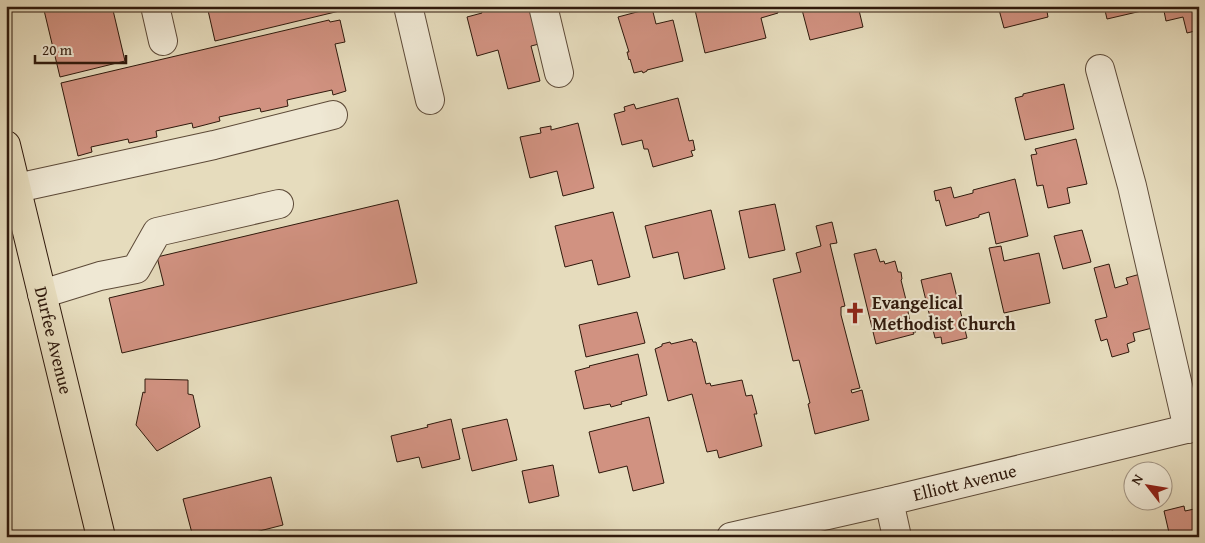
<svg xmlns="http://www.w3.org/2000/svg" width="1205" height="543" font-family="'Gentium Book Plus',serif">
  <rect width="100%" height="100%" fill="#e6dcbd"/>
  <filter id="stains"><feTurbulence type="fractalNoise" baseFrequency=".004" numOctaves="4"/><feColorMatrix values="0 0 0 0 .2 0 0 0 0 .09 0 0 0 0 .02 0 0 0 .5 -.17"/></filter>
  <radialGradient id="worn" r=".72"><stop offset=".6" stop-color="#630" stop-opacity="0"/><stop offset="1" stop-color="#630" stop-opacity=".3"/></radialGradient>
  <path fill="#d19281" stroke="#2f190c" d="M43 6H112L125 61 60 77Z
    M207 6H356V7L215 41Z
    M480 6H530L539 44 531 46 540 81 508 89 498 50 477 56 467 17 482 13Z
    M709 6H777L778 13 761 18 766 38 705 53 695 10Z
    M801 6H858L863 27 810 40Z
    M998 6H1046L1048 17 1004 28Z
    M1104 6H1163L1107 19Z
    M1163 6H1199V35H1196L1195 31 1187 33 1183 17 1166 21Z
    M652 8 656 24 673 20 683 61 647 70V71L643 73 642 71 634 73 630 59 629 60 627 52H629L618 17Z
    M329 20 330 22 340 20 345 42 335 44 346 91 333 95 332 90 287 100 288 106 261 112 260 108 219 117 220 121 193 128 192 123 156 131 157 137 129 143 128 139 91 147 92 152 78 156 61 83Z
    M1064 84 1074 129 1025 140 1015 98 1023 96V94Z
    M678 98 689 141 693 140 695 150 691 151 693 156 653 167 648 149H644L642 140 622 145 614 114 625 111 624 107 634 104 636 109Z
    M578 123 594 188 563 196 557 171 530 178 520 137 541 133 540 128 551 126V130Z
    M1076 139 1087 184 1067 188 1070 203 1048 208 1043 185 1037 186 1031 155 1037 154 1035 149Z
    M1015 179 1028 236 996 244 989 212 979 215V217L946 226 939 200 936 201 934 191 951 187 954 198 973 193V190Z
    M398 200 417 283 122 353 109 298 164 285 157 257Z
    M775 204 785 250 749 258 739 211Z
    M711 210 725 269 684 279 678 252 653 258 645 226Z
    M613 212 630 277 598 285 592 260 565 267 555 226Z
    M832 222 837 243 830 244 845 306 841 307V315L860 388 851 390 852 393 862 390 869 420 815 434 808 404 810 403 799 360 793 361 773 279 801 272 796 253 821 246 816 226Z
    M1082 230 1091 262 1063 269 1054 236Z
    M1001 246 1004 261 1039 253 1050 303 1004 313 989 248Z
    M876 249 880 262 884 261 885 264 895 261 898 272H901L902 279 901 280 907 304 909 303 911 311 908 312 911 325 914 324 916 332H913L914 334 876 344 854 254Z
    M1109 264 1115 288 1128 284 1126 278 1144 273 1152 328 1133 333 1135 341 1127 344 1129 352 1112 357 1107 339 1101 341 1095 320 1107 317 1094 268Z
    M951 273 967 338 942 344 941 337 935 338 921 280Z
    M637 312 645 343 586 357 579 325Z
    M692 339 693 342H696L706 384 710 383 711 386 742 380 746 396 752 395 757 414H754L762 446 719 458 717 450 707 452 692 394 668 401 655 349 662 346V344L670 342 671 344Z
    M638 354 647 395 621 402 622 404 611 407 610 404 584 409 575 371 590 367 589 366Z
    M145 379 188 380V394L193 395 200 427 157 451 136 425 143 392 145 393Z
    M649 417 664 483 633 491 627 466 599 473 589 432Z
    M451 419 460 459 422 468 419 457 397 462 391 436 428 427 427 425Z
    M507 419 517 460 472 471 462 429Z
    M553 465 559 496 529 503 522 471Z
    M271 477 283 525 236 537H193L183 499Z
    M1184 506 1185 511 1199 508V537H1170L1164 511Z
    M1113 531 1114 535 1130 532 1131 537H1102V534Z"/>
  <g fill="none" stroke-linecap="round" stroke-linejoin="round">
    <g stroke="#5d4a38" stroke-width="30">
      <g id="minor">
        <path d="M155 6 163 41"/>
        <path d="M408 6 430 100"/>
        <path d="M543 6 559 73"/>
        <path d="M1100 69 1132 186 1188 429"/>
        <path d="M17 188 214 145 333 115"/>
        <path d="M42 294 100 276 136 269 157 232 279 204"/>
        <path d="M889 501 897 537"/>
        <path id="s1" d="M731 537 889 501 1199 426"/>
      </g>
    </g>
    <g stroke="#2f190c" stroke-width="30">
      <g id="major">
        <path id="s2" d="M6 145 101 537"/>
      </g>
    </g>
    <use href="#minor" stroke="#efe8d4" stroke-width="28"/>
    <use href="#major" stroke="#e6dcbd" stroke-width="28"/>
  </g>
  <defs>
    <g id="church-bare" transform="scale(1.725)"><path d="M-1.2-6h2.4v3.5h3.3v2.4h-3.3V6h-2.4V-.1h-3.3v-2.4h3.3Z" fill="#8f2418" stroke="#efe8d4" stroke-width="2.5" paint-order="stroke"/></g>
  </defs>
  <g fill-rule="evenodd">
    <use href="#church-bare" x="855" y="313"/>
  </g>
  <g text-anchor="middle" stroke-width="4" stroke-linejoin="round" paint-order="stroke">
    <g font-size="18" font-weight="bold" fill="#2f190c" stroke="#efe8d4" text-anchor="start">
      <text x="872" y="309">Evangelical<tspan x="872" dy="21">Methodist Church</tspan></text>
    </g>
    <g font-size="18" fill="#2f190c" stroke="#efe8d4">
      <text dy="6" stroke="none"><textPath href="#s2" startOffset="201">Durfee Avenue</textPath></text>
      <text dy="6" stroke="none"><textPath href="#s1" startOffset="240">Elliott Avenue</textPath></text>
    </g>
  </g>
  <rect width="1205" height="543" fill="none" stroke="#e6dcbd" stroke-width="25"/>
  <rect x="8" y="8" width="1190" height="528" fill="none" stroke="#2f190c" stroke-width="2.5"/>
  <rect x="12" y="12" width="1180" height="518" fill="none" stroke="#2f190c"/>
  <g transform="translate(1148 486) rotate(301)"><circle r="24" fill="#efe8d4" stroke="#a29584"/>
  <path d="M0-4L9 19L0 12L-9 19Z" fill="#8f2418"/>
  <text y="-8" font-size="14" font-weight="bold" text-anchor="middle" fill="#2f190c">N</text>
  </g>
  <path d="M35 55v8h91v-8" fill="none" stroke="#2f190c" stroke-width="2.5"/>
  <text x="42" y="55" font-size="15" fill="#2f190c" stroke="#efe8d4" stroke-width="4" paint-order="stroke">20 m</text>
  <rect width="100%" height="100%" filter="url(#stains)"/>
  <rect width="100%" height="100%" fill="url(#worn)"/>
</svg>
